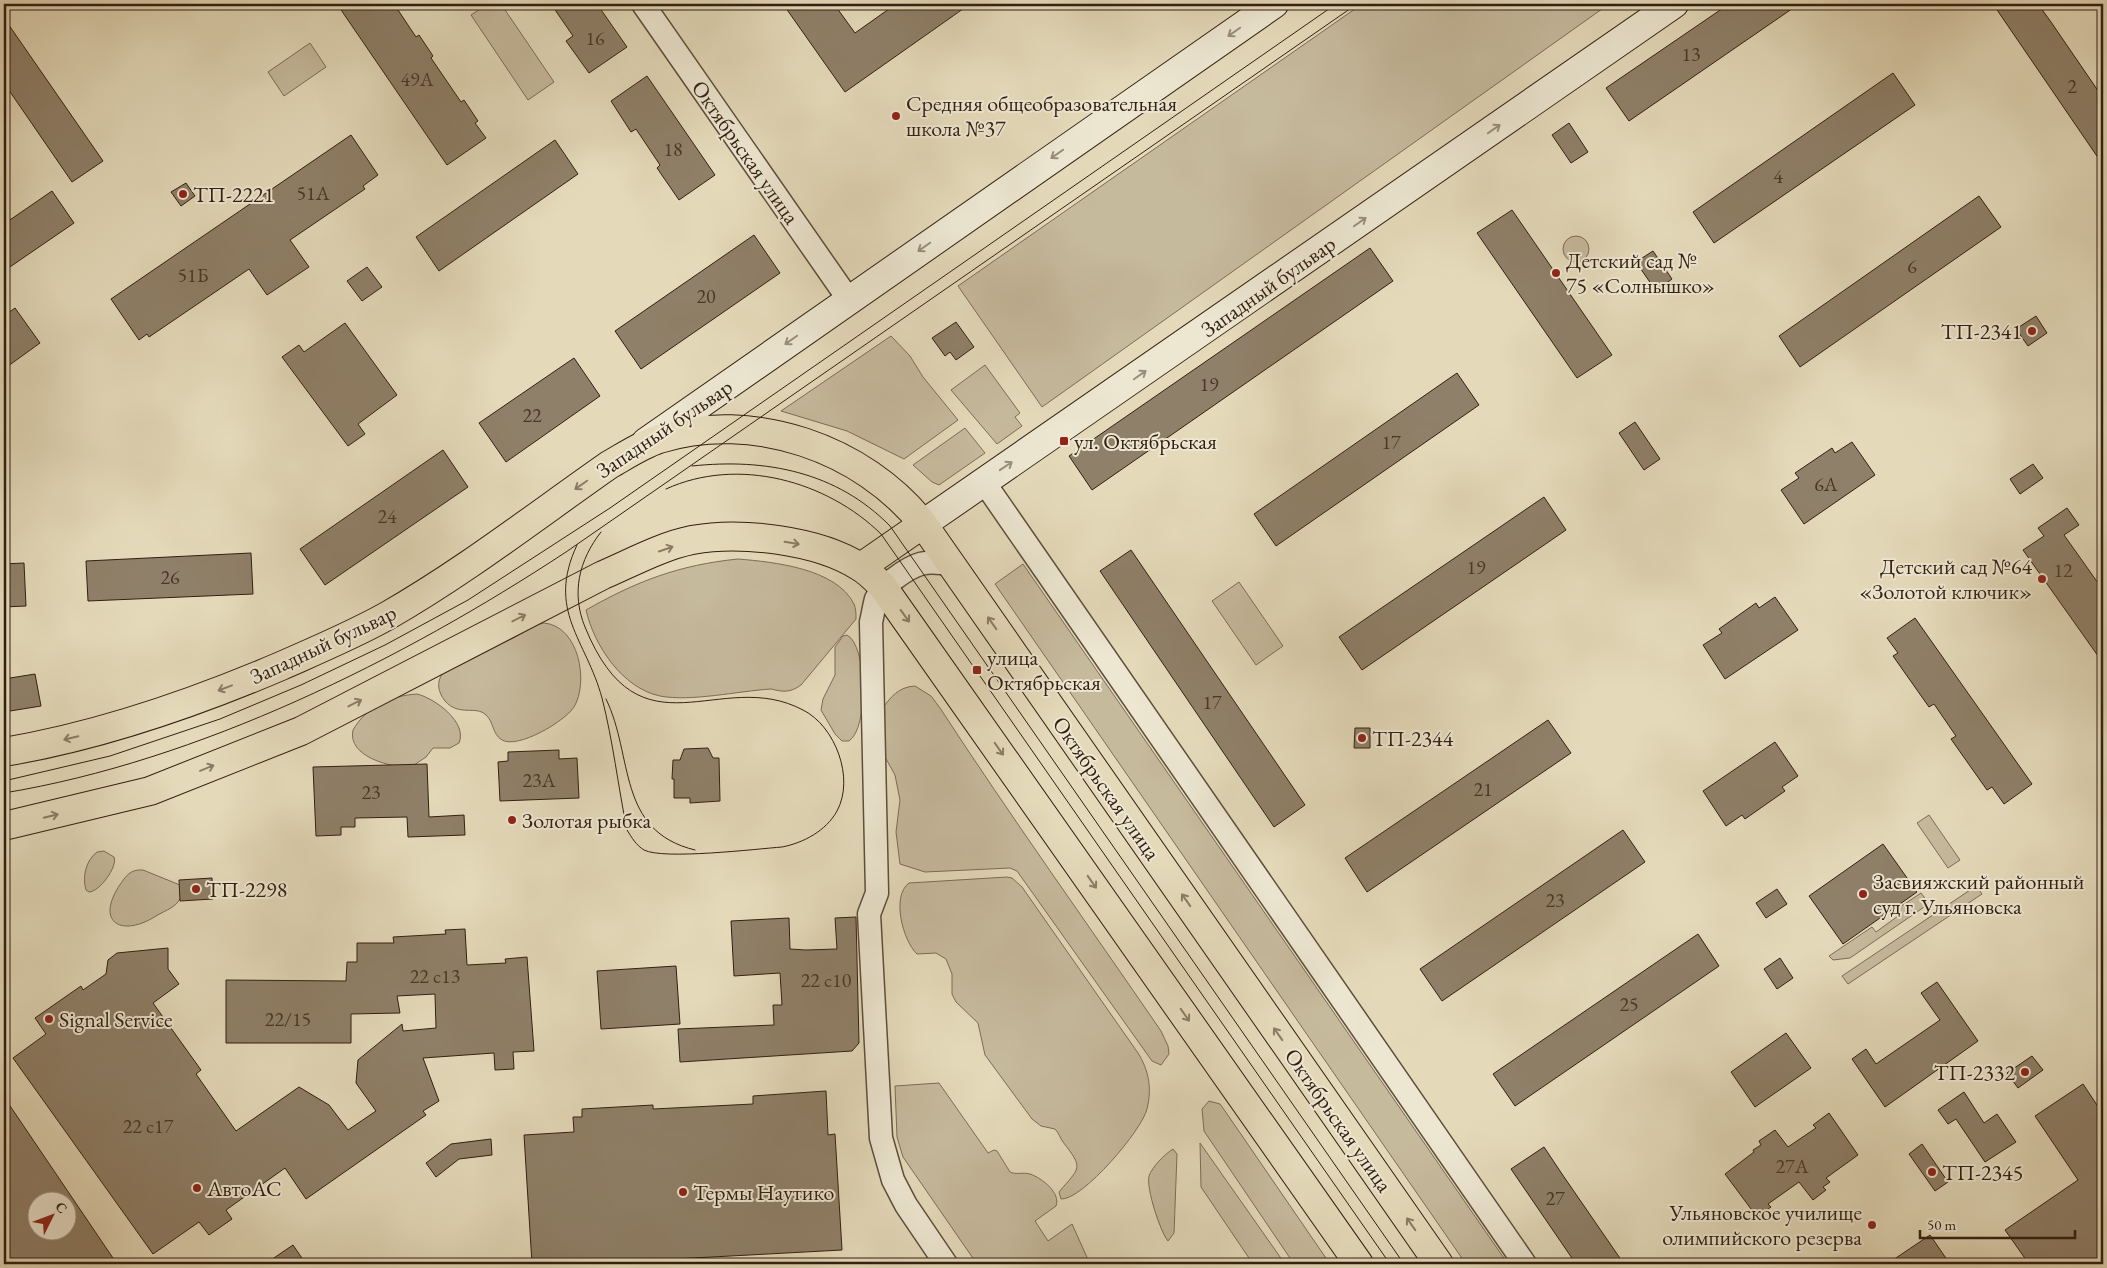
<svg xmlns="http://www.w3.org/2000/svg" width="2107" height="1268" font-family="'EB Garamond',serif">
  <rect width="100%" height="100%" fill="#e4daba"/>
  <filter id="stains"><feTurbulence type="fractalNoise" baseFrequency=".004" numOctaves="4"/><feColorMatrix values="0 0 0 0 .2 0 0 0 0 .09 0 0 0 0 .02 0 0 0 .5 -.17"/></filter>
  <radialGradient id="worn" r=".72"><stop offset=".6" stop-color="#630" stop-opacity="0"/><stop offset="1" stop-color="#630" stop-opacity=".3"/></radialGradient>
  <path fill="#c6ba9d" stroke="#7c6c57" d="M488 4H501L554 82 528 100 471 15Z
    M1362 4H1609L1042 407 958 286Z
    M310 43 326 67 284 96 268 72Z
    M1563 249a13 13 0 1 1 26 0a13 13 0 1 1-26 0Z
    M891 336 910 356 923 377 958 420 904 459 847 431 781 411Z
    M985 365 1020 413 1015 417 1022 426 997 444 951 390Z
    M965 428 985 453 939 485 932 482 913 465Z
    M738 559C773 562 836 568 854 604 856 608 856 615 856 619L801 685C790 693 783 692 771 689 738 691 691 702 660 696 622 688 594 645 586 610 637 581 679 565 738 559Z
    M1023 564 1508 1264H1466L995 584Z
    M1239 582 1283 646 1256 665 1212 601Z
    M544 623C579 626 589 682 574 707 564 722 518 749 502 740 492 734 494 722 486 715 476 705 459 717 445 701 438 692 436 682 443 673 454 658 493 648 511 639 522 634 532 625 544 623Z
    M847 635C867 645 869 728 849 741H842L835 734 821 710 823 699 835 675V647L843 636Z
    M915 686 931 696 940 708C1011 817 1087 923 1161 1031L1168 1046 1169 1054 1161 1065 1152 1061 1017 871 1010 868 925 872 900 864 896 832 900 800 895 775 885 757 881 710C891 697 898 687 915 686Z
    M417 694C434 698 468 722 459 743L450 748H433L426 757 411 767C392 768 347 757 353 730 367 706 390 696 417 694Z
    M1929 815 1960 860 1948 868 1917 823Z
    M104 851 114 857C118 867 99 892 89 892L86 890C82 877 86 860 97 852Z
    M143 870 180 885 181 897 178 902C172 909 164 911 156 916 123 937 95 924 119 886 126 876 130 869 143 870Z
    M1007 877 1012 878 1022 887 1138 1053C1149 1071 1152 1088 1147 1109 1142 1130 1083 1200 1061 1199L1059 1192C1080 1167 1084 1169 1063 1142 1060 1138 1059 1133 1055 1129L1041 1126 1032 1119 985 1055 978 1023 956 1002 952 994V974L946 959 936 953 917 954C903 941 891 896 909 883Z
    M1976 886 1982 894 1848 984 1842 976Z
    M1921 893 1927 901V905L1850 958 1833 960 1829 956 1872 927 1876 932 1898 916 1894 911Z
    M939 1083 988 1153 994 1150 997 1151 1010 1172C1016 1175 1023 1172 1030 1174 1042 1178 1061 1193 1056 1206L1035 1221 1048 1241 1072 1224 1090 1264H977L903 1157 897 1137 895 1086Z
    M1209 1101 1220 1104 1225 1111 1330 1264H1294L1204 1131 1202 1109Z
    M1200 1143 1285 1264H1253L1201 1187Z
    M1173 1149 1177 1154 1174 1233 1168 1241C1160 1231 1146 1188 1149 1176 1152 1167 1165 1154 1173 1149Z"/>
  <path fill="#8f8069" stroke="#321f11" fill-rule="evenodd" d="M337 4H394L416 37 419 35 433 56 431 58 461 102 464 100 478 121 475 123 486 138 447 165Z
    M551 4H597L627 47 589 73 566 41 573 36Z
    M783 4H834L855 33 896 4H970L845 92Z
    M1729 4H1799L1629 121 1606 88Z
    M1993 4H2038L2051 22 2103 98V165Z
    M4 18 103 161 72 182 4 83Z
    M1893 73 1915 105 1714 243 1693 212Z
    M647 76 715 175 679 200 657 168 660 165 636 129 631 132 611 101Z
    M1569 123 1588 152 1571 163 1552 135Z
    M351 135 378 175 363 186 365 189 290 240 309 267 267 295 249 269 149 337 147 334 139 340 111 299Z
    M555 140 578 174 439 271 416 237Z
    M186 183 195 196 181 206 171 192Z
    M52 191 74 223 4 271V224Z
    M1979 196 2001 227 1800 367 1779 336Z
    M1512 210 1612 355 1577 378 1477 233Z
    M754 235 780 273 641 369 615 331Z
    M1370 248 1393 281 1092 490 1069 456Z
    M1653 251 1672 279 1656 291 1636 262Z
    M367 267 382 287 362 301 347 281Z
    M15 308 40 343 4 369V316Z
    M2036 316 2047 333 2028 346 2016 329Z
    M956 322 974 347 956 360 950 352 945 356 932 338Z
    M345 323 397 395 358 424 365 434 348 446 282 357 299 345 304 352Z
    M574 358 600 396 506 462 479 423Z
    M1457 373 1479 405 1276 546 1254 514Z
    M1635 422 1660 459 1644 470 1619 433Z
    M1852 442 1875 475 1804 524 1781 490 1799 478 1795 473 1832 448 1835 453Z
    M443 450 468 487 325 585 300 549Z
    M2033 464 2043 478 2020 494 2010 479Z
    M1544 497 1566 530 1362 670 1339 637Z
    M2067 508 2079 525 2064 535 2103 590V663L2023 550 2044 536 2038 528Z
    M1131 550 1305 805 1274 827 1100 571Z
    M251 553 253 594 88 601 86 561Z
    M24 563 26 606 4 607V564Z
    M1775 597 1798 630 1725 679 1703 645 1722 633 1719 629 1756 603 1759 608Z
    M1915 618 2032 784 2004 804 1992 787 1987 790 1951 739 1956 736 1934 704 1929 707 1893 656 1898 653 1887 638Z
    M35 674 41 706 4 712V679Z
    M1548 720 1571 753 1367 892 1345 858Z
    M1355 728H1370V748H1354Z
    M1775 742 1798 776 1782 787 1785 791 1745 819 1742 815 1726 826 1703 791Z
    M708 748 713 758H719L720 801 690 803V798H674V779H672L673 760H680L684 749Z
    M559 750V759L577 758 579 798 500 801 498 762 508 761V752Z
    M427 764 429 817 464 815 465 835 408 837 407 817 355 818V827H341V835L316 836 313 767Z
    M1623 830 1645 862 1442 1001 1420 969Z
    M1883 844 1917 892 1843 944 1809 896Z
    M212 878 213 899 180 901 179 880Z
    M1777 889 1787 904 1766 918 1756 903Z
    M856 917 859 1043 852 1051 680 1062 678 1029 774 1025 773 1005H782L780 973 734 976 731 921 789 918 790 949 806 950 837 949 835 918Z
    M465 929 467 965 506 963 505 959 527 957 534 1051 513 1052 514 1069 495 1070 494 1053 423 1058 439 1101 423 1111 426 1115 306 1199 285 1168 226 1210 232 1219 209 1235 199 1222 153 1254 13 1058 46 1034 35 1018 81 986 83 990 106 974 108 960 117 953 168 948V969L179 984 153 1003 201 1070 196 1074 236 1131 299 1087 329 1105 348 1130 376 1111 356 1083 358 1060 402 1024 403 1031 436 1028 435 994 397 996 400 1013 351 1014V1043H226V980L346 981 347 962H357V943H394L393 937 446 934 445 930Z
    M1698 934 1719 966 1515 1106 1493 1074Z
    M1780 958 1793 978 1777 989 1764 969Z
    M676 966 680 1024 601 1029 597 971Z
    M1937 982 1978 1041 1885 1107 1852 1059 1866 1049 1876 1064 1940 1020 1921 993Z
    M1786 1033 1811 1068 1755 1107 1731 1072Z
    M2032 1056 2043 1070 2018 1088 2007 1073Z
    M2083 1084 2103 1114V1264H2029L2005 1230 2078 1180 2035 1116Z
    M826 1091 828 1135 835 1134 842 1250 582 1264H532L524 1135 574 1132 573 1117H582V1109L653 1105V1109L753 1104V1096Z
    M1964 1092 1984 1123 1997 1114 2016 1142 1985 1162 1956 1119 1948 1124 1938 1110Z
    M4 1097 117 1264H4ZM38 1200H68V1230H38Z
    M1829 1113 1858 1155 1826 1178 1830 1182 1823 1187 1826 1190 1813 1200 1799 1182 1768 1204 1771 1207 1757 1217 1725 1174 1754 1152 1753 1150 1761 1145 1759 1141 1775 1130 1788 1147 1816 1128 1813 1125Z
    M491 1139 492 1155 459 1159 436 1177 426 1163 451 1144Z
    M1922 1144 1948 1182 1935 1191 1909 1154Z
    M1544 1147 1562 1174 1624 1264H1576L1511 1169Z
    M1930 1235 1950 1264H1887Z
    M293 1245 306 1264H265Z"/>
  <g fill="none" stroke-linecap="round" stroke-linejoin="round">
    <g stroke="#5e4e3b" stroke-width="25">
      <path id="street" d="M643 4 849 300
        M984 482 1525 1264
        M946 1264 906 1205 893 1180 881 1138 869 914 877 893 871 622C873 614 874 606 876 599 880 590 887 584 894 579 915 563 926 559 952 565"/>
    </g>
    <g stroke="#321f11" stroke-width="30">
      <path id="secondary" d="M646 442 1274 4
        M923 524 1674 4"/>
    </g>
    <g stroke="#321f11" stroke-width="30">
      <path id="primary" d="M861 567 923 524
        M4 752C100 736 192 704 281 666 317 650 353 635 387 616 464 572 536 516 609 465 625 456 641 445 659 439 753 410 863 448 923 524L1439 1264
        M4 826 150 791 301 731 603 575C631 563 662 546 692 540 741 531 818 540 860 567 869 572 876 580 883 587L1359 1264"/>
    </g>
    <use href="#street" stroke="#ede7d2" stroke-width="22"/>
    <use href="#secondary" stroke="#ede7d2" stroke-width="28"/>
    <use href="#primary" stroke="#e4daba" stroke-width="28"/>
    <path stroke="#321f11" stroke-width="1" d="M692 466C766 458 837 472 890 526L1404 1264
      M666 489C738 456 827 481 881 534L1390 1264
      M577 545C546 611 586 639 602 698 613 741 618 786 627 830 632 838 636 845 644 850 663 860 756 849 782 847 803 843 826 831 837 811 855 778 835 726 803 710 720 666 640 762 585 627 571 593 579 560 601 532
      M606 699C634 756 616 831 695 850
      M4 781 110 756 220 719 301 685 385 645 468 600 610 508 1336 4
      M4 793C199 761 402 660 566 552L1357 4"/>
  </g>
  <defs><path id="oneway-shaft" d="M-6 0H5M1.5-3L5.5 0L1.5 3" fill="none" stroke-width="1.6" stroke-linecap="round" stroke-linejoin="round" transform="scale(1.25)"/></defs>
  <g stroke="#998d7b">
    <use href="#oneway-shaft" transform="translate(1234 32) rotate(145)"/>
    <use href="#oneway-shaft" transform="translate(1494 129) rotate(-35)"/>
    <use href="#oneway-shaft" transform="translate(1057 154) rotate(145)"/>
    <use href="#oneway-shaft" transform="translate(1360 222) rotate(-35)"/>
    <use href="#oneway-shaft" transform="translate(924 247) rotate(145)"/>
    <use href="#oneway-shaft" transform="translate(791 340) rotate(145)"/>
    <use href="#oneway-shaft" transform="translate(1140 375) rotate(-35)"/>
    <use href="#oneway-shaft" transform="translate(1006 466) rotate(-34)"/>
  </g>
  <g stroke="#8b7c66">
    <use href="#oneway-shaft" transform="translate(581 485) rotate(145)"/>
    <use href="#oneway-shaft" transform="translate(792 543) rotate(9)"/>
    <use href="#oneway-shaft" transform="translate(666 549) rotate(-19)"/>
    <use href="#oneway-shaft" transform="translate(905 616) rotate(54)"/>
    <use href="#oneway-shaft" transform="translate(519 618) rotate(-27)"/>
    <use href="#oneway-shaft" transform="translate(992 623) rotate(-125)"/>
    <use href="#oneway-shaft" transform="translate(225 688) rotate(159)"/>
    <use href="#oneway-shaft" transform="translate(355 703) rotate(-27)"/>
    <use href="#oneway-shaft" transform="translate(71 738) rotate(167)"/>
    <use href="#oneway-shaft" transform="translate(999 749) rotate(55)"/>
    <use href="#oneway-shaft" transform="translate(207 768) rotate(-22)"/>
    <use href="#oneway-shaft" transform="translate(51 816) rotate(-14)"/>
    <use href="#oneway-shaft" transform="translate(1092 882) rotate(55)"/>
    <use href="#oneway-shaft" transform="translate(1186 900) rotate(-125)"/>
    <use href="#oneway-shaft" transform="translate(1185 1015) rotate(55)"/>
    <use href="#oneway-shaft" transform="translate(1278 1034) rotate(-125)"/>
    <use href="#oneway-shaft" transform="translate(1411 1224) rotate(-125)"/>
  </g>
  <g fill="#8f2418" stroke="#ede7d2" stroke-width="2">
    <circle cx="896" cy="116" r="5"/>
    <circle cx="183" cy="194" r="5"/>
    <circle cx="1556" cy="273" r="5"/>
    <circle cx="2032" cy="331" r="5"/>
    <rect x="1059" y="436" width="10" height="10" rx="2.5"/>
    <circle cx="2042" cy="579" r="5"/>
    <rect x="972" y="665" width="10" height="10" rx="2.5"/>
    <circle cx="1362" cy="738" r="5"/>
    <circle cx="512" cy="820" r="5"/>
    <circle cx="196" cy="889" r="5"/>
    <circle cx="1863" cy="894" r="5"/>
    <circle cx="49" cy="1019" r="5"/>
    <circle cx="2025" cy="1072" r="5"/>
    <circle cx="1932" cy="1172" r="5"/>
    <circle cx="197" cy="1188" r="5"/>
    <circle cx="683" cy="1192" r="5"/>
    <circle cx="1872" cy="1225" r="5"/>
  </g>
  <g text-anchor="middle" stroke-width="4" stroke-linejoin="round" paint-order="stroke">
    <g font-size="20" fill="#493727">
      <text x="595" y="45">16</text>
      <text x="1691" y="61">13</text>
      <text x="417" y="86">49А</text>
      <text x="2072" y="93">2</text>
      <text x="673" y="156">18</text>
      <text x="1778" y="183">4</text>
      <text x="313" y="200">51А</text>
      <text x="1912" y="273">6</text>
      <text x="193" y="282">51Б</text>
      <text x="706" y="303">20</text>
      <text x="1209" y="391">19</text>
      <text x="532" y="422">22</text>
      <text x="1391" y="449">17</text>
      <text x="1826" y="491">6А</text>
      <text x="387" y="523">24</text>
      <text x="1476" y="574">19</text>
      <text x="2063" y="577">12</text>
      <text x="170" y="584">26</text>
      <text x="1212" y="709">17</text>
      <text x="539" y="787">23А</text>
      <text x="1483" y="796">21</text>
      <text x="371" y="799">23</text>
      <text x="1555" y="907">23</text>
      <text x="435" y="983">22 с13</text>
      <text x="826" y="987">22 с10</text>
      <text x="1629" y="1011">25</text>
      <text x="288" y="1026">22/15</text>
      <text x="148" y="1133">22 с17</text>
      <text x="1792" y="1173">27А</text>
      <text x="1555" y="1205">27</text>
    </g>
    <g font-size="22" fill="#321f11" stroke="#ede7d2" text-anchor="start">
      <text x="906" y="111">Средняя общеобразовательная<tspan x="906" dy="25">школа №37</tspan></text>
      <text x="193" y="202">ТП-2221</text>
      <text x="1566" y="268">Детский сад №<tspan x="1566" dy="25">75 «Солнышко»</tspan></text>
      <text x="2022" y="339" text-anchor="end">ТП-2341</text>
      <text x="1074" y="449">ул. Октябрьская</text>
      <text x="2032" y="574" text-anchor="end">Детский сад №64<tspan x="2032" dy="25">«Золотой ключик»</tspan></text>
      <text x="987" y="665">улица<tspan x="987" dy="25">Октябрьская</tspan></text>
      <text x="1372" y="746">ТП-2344</text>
      <text x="522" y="828">Золотая рыбка</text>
      <text x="1873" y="889">Засвияжский районный<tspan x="1873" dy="25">суд г. Ульяновска</tspan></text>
      <text x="206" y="897">ТП-2298</text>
      <text x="59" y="1027">Signal Service</text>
      <text x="2015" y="1080" text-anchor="end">ТП-2332</text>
      <text x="1942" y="1180">ТП-2345</text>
      <text x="207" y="1196">АвтоАС</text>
      <text x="693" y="1200">Термы Наутико</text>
      <text x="1862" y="1220" text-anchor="end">Ульяновское училище<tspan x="1862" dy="25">олимпийского резерва</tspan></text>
    </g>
    <g font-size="22" fill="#321f11" stroke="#ede7d2">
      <text transform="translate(746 152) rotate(55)" y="8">Октябрьская улица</text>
      <text transform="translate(1268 286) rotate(-35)" y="8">Западный бульвар</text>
      <text transform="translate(664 428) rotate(-34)" y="8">Западный бульвар</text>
      <text transform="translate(323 644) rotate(-25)" y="8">Западный бульвар</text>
      <text transform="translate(1107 788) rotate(55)" y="8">Октябрьская улица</text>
      <text transform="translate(1339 1120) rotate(55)" y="8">Октябрьская улица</text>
    </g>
  </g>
  <rect width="2107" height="1268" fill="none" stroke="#e4daba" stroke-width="20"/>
  <rect x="5" y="5" width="2097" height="1258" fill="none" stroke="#321f11" stroke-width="2.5"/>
  <rect x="10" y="10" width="2087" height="1248" fill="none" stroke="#321f11"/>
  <g transform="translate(52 1216) rotate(48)"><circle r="24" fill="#ede7d2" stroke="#a29785"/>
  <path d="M0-4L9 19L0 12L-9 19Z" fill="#8f2418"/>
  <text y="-8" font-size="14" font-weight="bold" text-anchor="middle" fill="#321f11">С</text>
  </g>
  <path d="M1920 1230v8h155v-8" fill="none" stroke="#321f11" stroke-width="2.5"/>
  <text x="1927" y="1230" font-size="15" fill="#321f11" stroke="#ede7d2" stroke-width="4" paint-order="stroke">50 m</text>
  <rect width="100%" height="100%" filter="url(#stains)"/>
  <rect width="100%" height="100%" fill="url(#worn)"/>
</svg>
